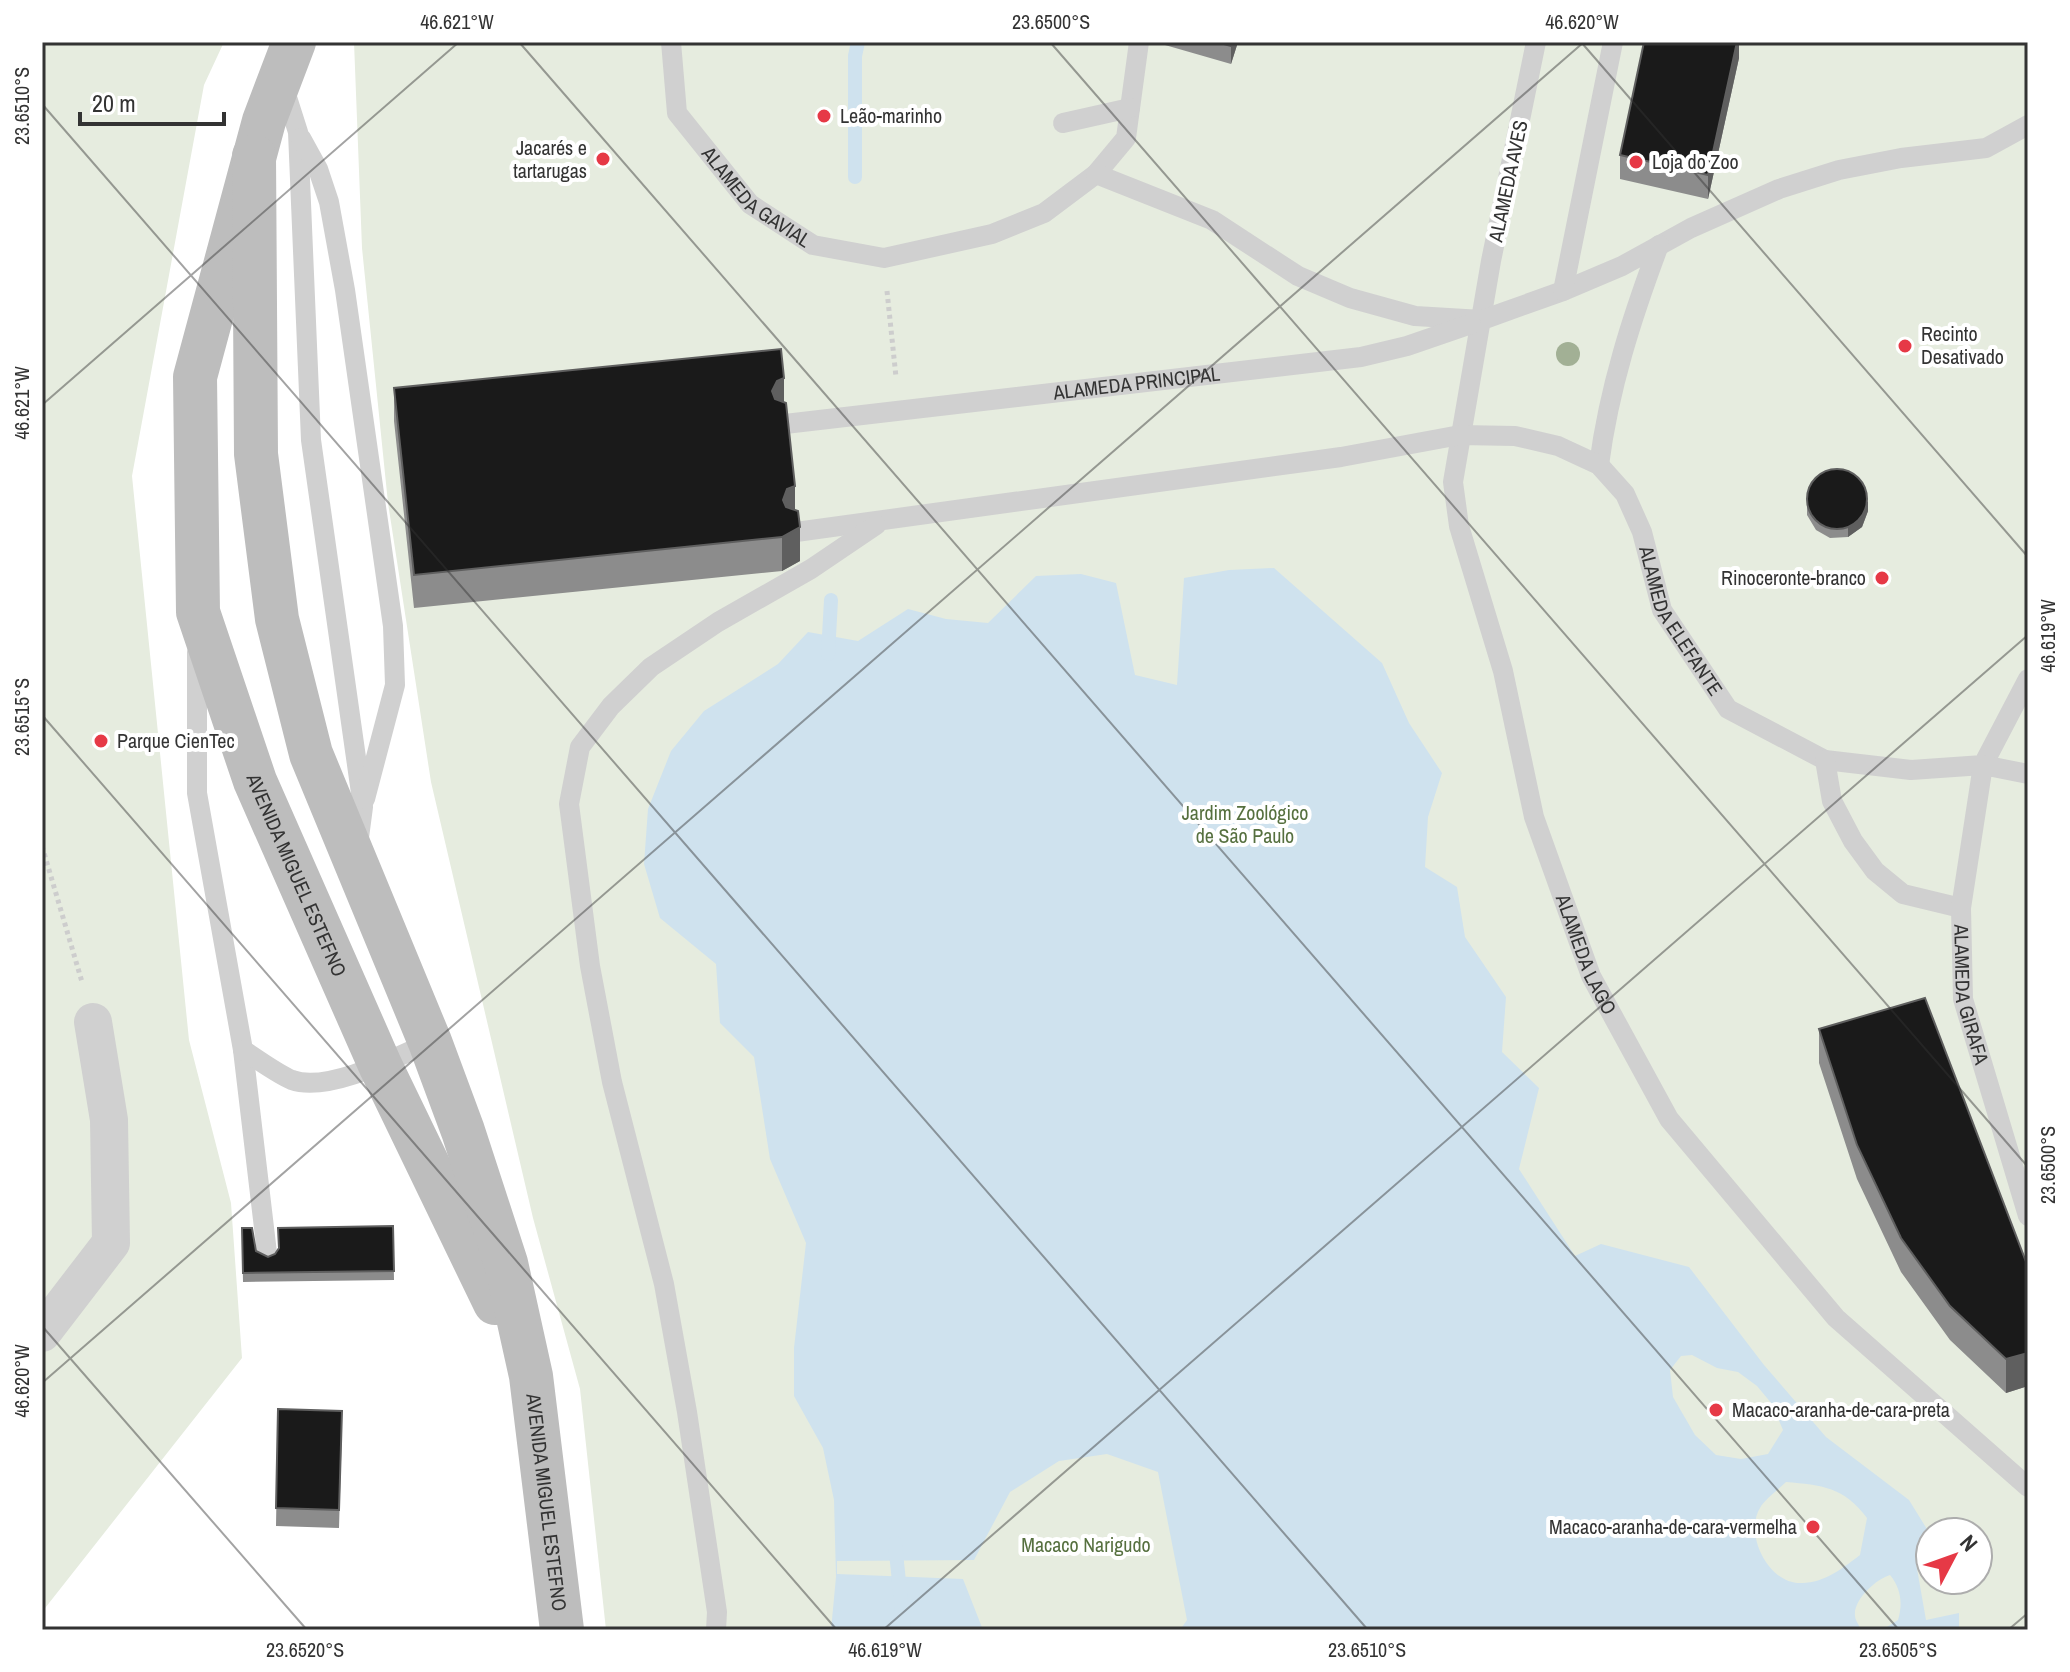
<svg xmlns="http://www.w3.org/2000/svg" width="2070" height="1672" font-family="'Archivo Narrow',sans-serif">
  <rect width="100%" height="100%" fill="#fff"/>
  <path fill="#e6ecdf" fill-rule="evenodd" d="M42 42H224L204 85 132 476 189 1040 231 1203 242 1358 42 1612Z
    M354 42H2028V1630H606L580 1389 533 1218 431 782 388 503 362 248ZM1930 1532H1978V1580H1930Z"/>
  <path fill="#cfe2ee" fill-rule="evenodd" d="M1274 568 1382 663 1409 723 1442 773 1428 817 1425 867 1457 887 1465 937 1506 997 1502 1052 1539 1088 1519 1169 1575 1256 1601 1244 1689 1267 1764 1365 1826 1437 1909 1500 1930 1534V1555L1916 1563 1926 1620 1959 1613V1630H1882L1898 1620C1903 1604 1901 1588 1890 1575 1876 1579 1853 1600 1855 1616 1855 1619 1859 1626 1861 1629L1868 1630H1751L1740 1627 1722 1630H1180L1187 1620 1158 1472 1107 1454 1059 1461 1010 1492 974 1560 837 1561V1574L963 1579 983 1630H831L836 1577 834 1500 823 1448 794 1396V1348L806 1243 770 1159 754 1057 720 1023 716 964 660 918 644 864 648 809 671 751 704 711 778 664 808 632 858 641 908 609 946 619 988 623 1036 576 1081 574 1116 583 1135 675 1177 685 1184 578 1229 570ZM1692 1355 1717 1368 1738 1372 1757 1386 1772 1404 1783 1430 1768 1454 1741 1459 1716 1455 1695 1435 1673 1397 1670 1370 1681 1356ZM1786 1482C1822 1485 1844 1487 1867 1518L1860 1555C1843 1568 1823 1584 1800 1583 1768 1583 1744 1534 1760 1508 1765 1499 1778 1490 1786 1482Z"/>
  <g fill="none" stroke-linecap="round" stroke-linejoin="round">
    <path stroke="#cfe2ee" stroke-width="14" d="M855 177V56L858 42
      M828 654 831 600
      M895 1543 904 1630"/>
    <path stroke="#cdcdcd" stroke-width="5" stroke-dasharray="4 4" stroke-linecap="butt" d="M887 291 896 377
      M42 846 82 982"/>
    <g stroke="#d0d0d0" stroke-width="20">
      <path id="s1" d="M671 42 677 113 750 204 813 245 884 258 992 234 1044 213 1096 174 1126 138 1139 42"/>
      <path id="s2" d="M1536 42 1491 261 1453 482 1459 526 1503 671 1534 817 1591 976 1669 1119 1836 1318 2028 1487"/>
      <path d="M284 88 298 132 311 440 363 807 358 845"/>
      <path d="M1063 123 1130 108"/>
      <path d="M301 138 318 169 329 202 345 290 393 626 395 685 365 799"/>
      <path d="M1096 174 1212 220 1298 276 1350 298 1415 316 1482 320 1563 291 1622 266 1691 228 1779 189 1839 170 1901 158 1986 148 2028 125"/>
      <path d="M1563 291 1613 42"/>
      <path id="s3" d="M785 424 1361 357 1407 346 1471 324"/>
      <path d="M1599 465C1609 388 1632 317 1659 245"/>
      <path id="s4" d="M796 532 1341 457 1460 435 1515 436 1558 446 1599 465 1625 494 1642 532 1662 610 1728 709 1825 760 1911 770 1983 765 2028 679"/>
      <path d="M197 652V793L243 1050 267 1253"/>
      <path d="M1825 760 1832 801 1853 841 1875 871 1903 894 1961 908"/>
      <path id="s5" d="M2028 774 1983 765 1961 908 1963 999 2028 1216"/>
      <path d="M243 1050C259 1060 276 1073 292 1080 328 1093 397 1057 430 1042"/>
      <path d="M716 1630 717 1612 687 1412 664 1284 612 1082 590 966 569 804 580 747 611 706 651 667 718 622 811 569 876 525"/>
    </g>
    <path stroke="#d0d0d0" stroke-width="38" d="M42 1333 111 1243 109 1120 93 1022"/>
    <g stroke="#bdbdbd" stroke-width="44">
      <path id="s6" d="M294 42 264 121 195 377 198 612 255 781 380 1065 495 1303"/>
      <path id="s7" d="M254 156 256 454 277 619 311 754 430 1042 463 1131 506 1263 531 1376 562 1630"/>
    </g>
  </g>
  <circle fill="#a2b095" cx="1568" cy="354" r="12"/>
  <path fill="#8c8c8c" d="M1165 42H1238L1231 64 1165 45Z
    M1739 42V58L1708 199 1620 179V155Z
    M394 388 784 402 800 561 782 571 414 608 394 421Z
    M1807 506 1868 511 1862 527 1848 537 1830 538 1816 530 1807 515Z
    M1819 1029 2028 1267V1386L2006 1393 1950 1340 1901 1272 1857 1179 1819 1063Z
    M393 1226 394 1280 243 1282 242 1228 256 1251 268 1257Z
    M278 1409 342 1429 339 1528 276 1526Z"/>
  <path fill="#5f5f5f" d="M1233 42H1238L1231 64V46Z
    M1737 42H1739V58L1708 199V175Z
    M784 378V411L777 414 772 391 777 381Z
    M795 486V519L787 522 783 500 787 489Z
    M1868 501V511L1862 527 1848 537V527Z
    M800 527V561L782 571V537Z
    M2028 1353V1386L2006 1393V1359Z"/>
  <path fill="#1a1a1a" stroke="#5f5f5f" stroke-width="2" d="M1217 42H1233L1231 46Z
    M1644 42H1737L1708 175 1620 155Z
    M781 349 784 378 777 381 772 391 775 399 786 403 795 486 787 489 783 500 786 507 798 511 800 527 782 537 414 575 394 388Z
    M1807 499a30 30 0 1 1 60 0a30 30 0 1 1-60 0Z
    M1925 998 2028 1267V1353L2006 1359 1950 1306 1901 1238 1857 1145 1819 1029Z
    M393 1226 394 1271 243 1273 242 1228H252L256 1251 268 1257 275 1254 279 1248 278 1228Z
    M278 1409 342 1411 339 1510 276 1508Z"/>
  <path fill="none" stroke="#333" stroke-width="2" stroke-opacity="0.45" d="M519 42 1899 1630M1050 42 2028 1167M1581 42 2028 557M42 104 1368 1630M42 405 459 42M42 715 837 1630M42 1326 307 1630M42 1383 1584 42M883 1630 2028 635M2008 1630 2028 1613"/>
  <g fill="#e63946" stroke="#fff" stroke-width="3">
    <circle cx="824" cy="116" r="8"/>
    <circle cx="603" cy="159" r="8"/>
    <circle cx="1636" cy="162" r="8"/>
    <circle cx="1905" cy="346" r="8"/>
    <circle cx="1882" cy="578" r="8"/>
    <circle cx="101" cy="741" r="8"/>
    <circle cx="1716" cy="1410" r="8"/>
    <circle cx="1813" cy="1527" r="8"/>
  </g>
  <g text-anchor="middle" stroke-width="8" stroke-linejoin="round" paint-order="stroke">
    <g font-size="20" fill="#333" stroke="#fff" text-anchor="start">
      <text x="840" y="123">Leão-marinho</text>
      <text x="587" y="155" text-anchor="end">Jacarés e<tspan x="587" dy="23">tartarugas</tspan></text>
      <text x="1652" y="169">Loja do Zoo</text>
      <text x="1921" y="341">Recinto<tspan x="1921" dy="23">Desativado</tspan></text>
      <text x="1866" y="585" text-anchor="end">Rinoceronte-branco</text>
      <text x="117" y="748">Parque CienTec</text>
      <text x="1732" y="1417">Macaco-aranha-de-cara-preta</text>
      <text x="1797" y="1534" text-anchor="end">Macaco-aranha-de-cara-vermelha</text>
    </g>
    <g font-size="20" fill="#333" stroke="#fff">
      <text transform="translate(1508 181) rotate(-78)" y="7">ALAMEDA AVES</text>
      <text dy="7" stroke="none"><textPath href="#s1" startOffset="188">ALAMEDA GAVIAL</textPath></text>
      <text dy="7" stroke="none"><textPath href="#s3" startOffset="354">ALAMEDA PRINCIPAL</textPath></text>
      <text dy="7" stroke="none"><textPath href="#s4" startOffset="994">ALAMEDA ELEFANTE</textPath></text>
      <text dy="7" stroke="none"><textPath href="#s6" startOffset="866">AVENIDA MIGUEL ESTEFNO</textPath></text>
      <text dy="7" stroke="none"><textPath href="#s2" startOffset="940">ALAMEDA LAGO</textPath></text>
      <text dy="7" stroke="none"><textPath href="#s5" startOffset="278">ALAMEDA GIRAFA</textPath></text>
      <text dy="7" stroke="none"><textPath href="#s7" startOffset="1392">AVENIDA MIGUEL ESTEFNO</textPath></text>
    </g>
    <g font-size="20" fill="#56703f" stroke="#fff">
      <text x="1245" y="820">Jardim Zoológico<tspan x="1245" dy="23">de São Paulo</tspan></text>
      <text x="1086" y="1552">Macaco Narigudo</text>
    </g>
  </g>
  <rect width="2070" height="1672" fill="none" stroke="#ffffff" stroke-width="88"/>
  <g transform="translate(1954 1556) rotate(49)"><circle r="38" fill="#ffffff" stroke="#adadad" stroke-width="2"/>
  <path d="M0-6L14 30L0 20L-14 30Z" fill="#e63946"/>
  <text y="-12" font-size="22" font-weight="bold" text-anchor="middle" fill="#333333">N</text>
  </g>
  <path d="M80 112v12h144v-12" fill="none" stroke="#333333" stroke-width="4"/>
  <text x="92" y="112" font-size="24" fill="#333333" stroke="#ffffff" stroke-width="6" paint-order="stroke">20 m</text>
  <rect x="44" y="44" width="1982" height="1584" fill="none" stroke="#333" stroke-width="3"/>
  <g font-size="20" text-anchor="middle" fill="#333">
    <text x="457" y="29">46.621°W</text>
    <text x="1051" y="29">23.6500°S</text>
    <text x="1582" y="29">46.620°W</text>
    <text transform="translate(22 106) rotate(-90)" y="7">23.6510°S</text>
    <text transform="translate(22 403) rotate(-90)" y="7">46.621°W</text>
    <text transform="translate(2048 636) rotate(-90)" y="7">46.619°W</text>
    <text transform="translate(22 717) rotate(-90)" y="7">23.6515°S</text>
    <text transform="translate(2048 1165) rotate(-90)" y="7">23.6500°S</text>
    <text transform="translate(22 1381) rotate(-90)" y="7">46.620°W</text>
    <text x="305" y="1657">23.6520°S</text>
    <text x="885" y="1657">46.619°W</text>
    <text x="1367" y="1657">23.6510°S</text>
    <text x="1898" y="1657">23.6505°S</text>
  </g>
</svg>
